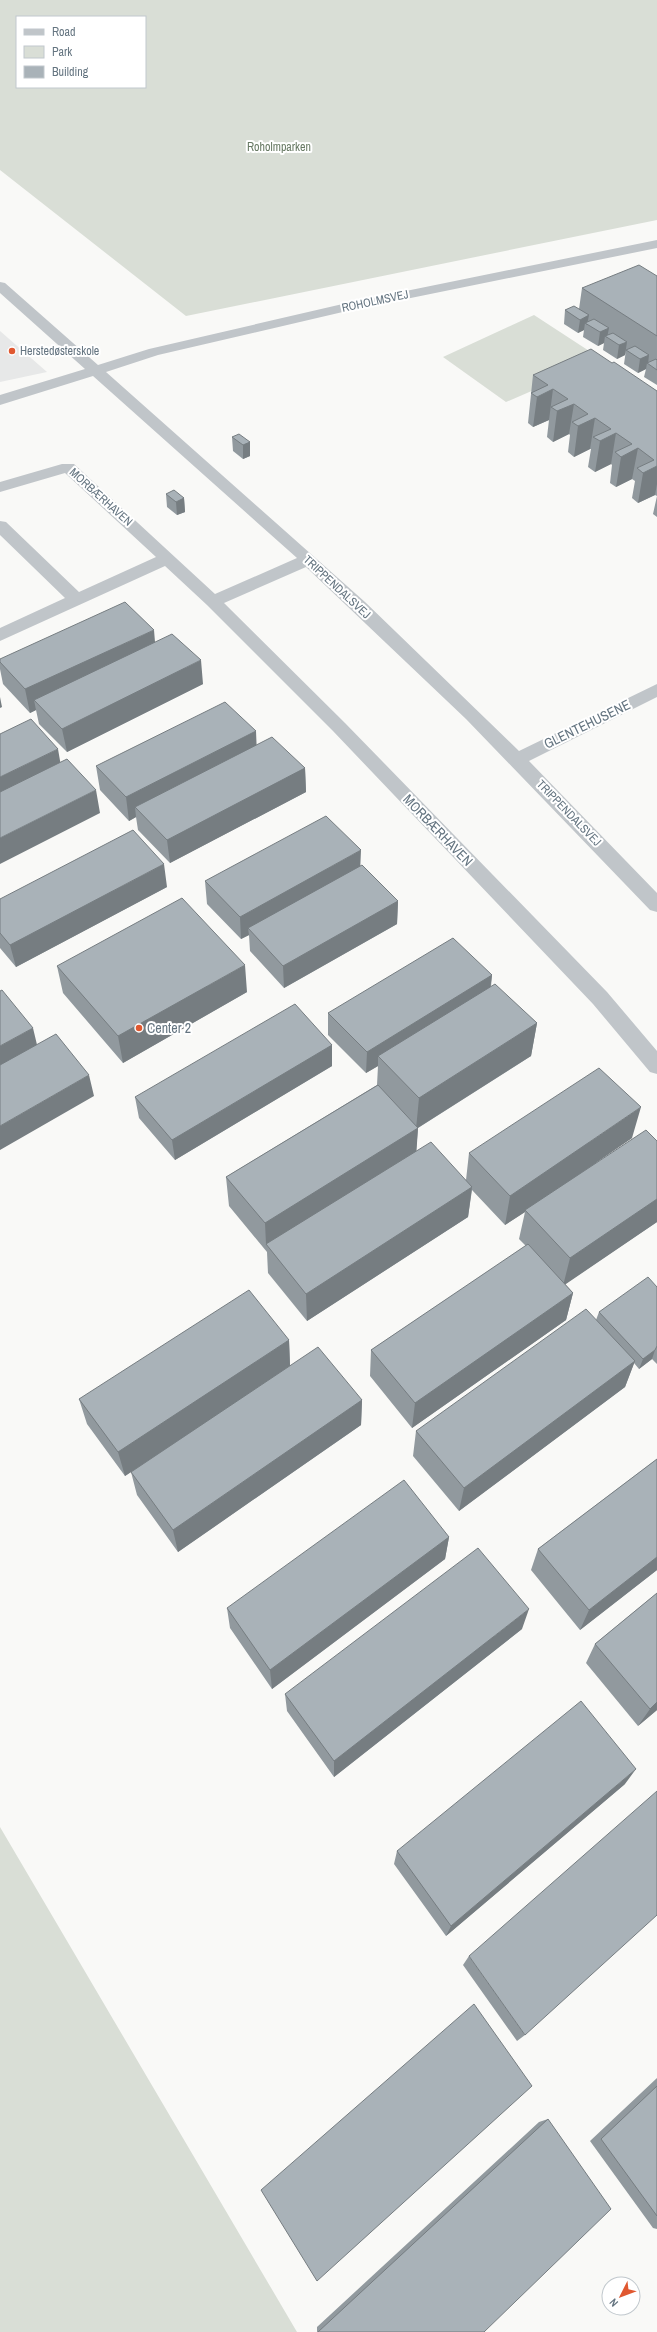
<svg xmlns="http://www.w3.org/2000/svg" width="657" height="2332" font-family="'Archivo Narrow',sans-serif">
  <rect width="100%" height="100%" fill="#f9f9f7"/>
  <path fill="#e7e8e8" d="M0 331 47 372 0 382Z"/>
  <path fill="#d9ded6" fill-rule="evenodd" d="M0 0H657V220L186 316 0 170ZM17 17H145V87H17Z
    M534 315 603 360 506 402 443 357Z
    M0 1827 297 2332H0Z"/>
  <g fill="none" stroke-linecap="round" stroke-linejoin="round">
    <path fill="#c0c5c9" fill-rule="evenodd" d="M657 240V248L347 311 158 355 106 372 365 602 519 751 657 684V697L529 761 657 893V912L650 910 466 719 306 567 224 603 345 723 607 992 657 1051V1074L650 1072 593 1004 333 731 207 605 165 566 0 641V628L65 598 0 535V521L6 522 79 592 156 557 65 473 0 492V482L62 464H74L215 594 297 558 93 376 0 405V395L85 369 0 293V282L5 283 98 365 149 349 347 303Z"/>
  </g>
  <path fill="#91999e" d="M657 276V385L644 377 646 369 638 373 624 364 626 350 625 355 617 359 603 350 604 343 598 346 583 337 584 330 578 333 564 324 565 310 579 309 582 288Z
    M612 363 657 391V517L653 514 657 496 655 495 638 503 632 498 635 481 632 479 616 487 610 483 612 465 611 464 595 472 588 467 591 449H590L574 457 568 452 570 435 569 434 553 442 547 437 549 420 533 427 528 423 533 375Z
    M232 437 250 442V456L243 459 233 451Z
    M166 494 184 498 185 512 177 515 167 507Z
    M155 642 203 684 67 752 39 724 36 710 30 713 3 684 0 669V659Z
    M256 731V745L305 768 306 792 170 863 138 830 136 817 129 821 100 790 96 766Z
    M361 866 398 901 397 924 284 988 250 951 249 935 241 939 207 904 205 881Z
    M167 887 16 967 0 948V899Z
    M57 966 247 992 123 1063 63 993Z
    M492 975 491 987 537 1023 531 1056 418 1128 416 1151 466 1180 469 1153 632 1138 595 1163 657 1141V1222L565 1284 573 1293 566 1320 412 1428 370 1376 371 1350 526 1246 519 1239 525 1212 505 1225 472 1190 468 1217 307 1321 268 1273 267 1252 229 1206 226 1177 377 1085 378 1066 366 1073 328 1035V1013Z
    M332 1045V1066L175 1160 139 1118 135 1097Z
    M657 1287V1364L652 1359 639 1369 634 1363 625 1387 459 1511 413 1456 416 1431 596 1320 599 1312Z
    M289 1340 290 1365 362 1400 361 1425 178 1552 137 1495 131 1472 125 1476 87 1424 79 1399Z
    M657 1459V1570L580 1630 531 1570 538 1549Z
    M449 1537 445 1559 272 1689 230 1628 227 1608Z
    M657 1593V1710L638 1726 586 1663 595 1644Z
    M522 1629 334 1777 287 1711 285 1694Z
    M625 1784 446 1936 394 1864 397 1851Z
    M469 1956 525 2035 517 2041 463 1965Z
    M657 2078V2229L653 2228 590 2141Z
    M548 2119 484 2332H317V2327L539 2122Z"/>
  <path fill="#767d81" d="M589 315 587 325 585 323 584 330 578 333 580 320Z
    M609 328 607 338 605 336 604 343 598 346 600 332Z
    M627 342 625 355 617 359 619 345Z
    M649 355 648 364 647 363 646 369 638 373 640 359Z
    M553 389 549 420 533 427 537 397Z
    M574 404 569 434 553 442 557 411Z
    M595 418 590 449 574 457 578 426Z
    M616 433 611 464 595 472 600 441Z
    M250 442V456L243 459V445Z
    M638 448 632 479 616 487 621 457Z
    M657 466V484L655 495 638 503 643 473Z
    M184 498 185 512 177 515 176 502Z
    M154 630 156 654 34 700 36 710 30 713 25 689Z
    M201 660 203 684 67 752 62 729Z
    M0 697 2 707 0 708Z
    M256 731 257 755 135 807 136 817 129 821 126 797Z
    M58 749 62 772 0 803V777Z
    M305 768 306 792 170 863 167 840Z
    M96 790 100 813 0 864V838Z
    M361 850 360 873 248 928 249 935 241 939 240 917Z
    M164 864 167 887 16 967 10 945Z
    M398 901 397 924 284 988 283 966Z
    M245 965 247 992 123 1063 118 1036Z
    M492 975 489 997 378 1056V1066L366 1073 367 1052Z
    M537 1023 531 1056 416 1129 419 1098Z
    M33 1028 38 1049 0 1071V1046Z
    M332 1045V1066L175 1160 172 1140Z
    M89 1075 94 1096 0 1150V1126Z
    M641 1107 632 1138 526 1211 525 1210V1212L505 1225 510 1196Z
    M418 1128 416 1158 266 1244 265 1223Z
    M472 1187 468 1217 307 1321 306 1294Z
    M657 1199V1222L563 1286 570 1258Z
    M573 1293 566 1320 412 1428 415 1403Z
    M289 1340 290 1366 125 1476 118 1452Z
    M655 1350 652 1359 639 1369 643 1359Z
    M635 1361 625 1387 459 1511 464 1488Z
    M362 1400 361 1425 178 1552 173 1530Z
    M449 1537 445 1559 272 1689 270 1670Z
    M657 1557V1570L580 1630 589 1610Z
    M529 1609 522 1629 334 1777V1761Z
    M657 1702V1710L638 1726 650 1709Z
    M636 1769 625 1784 446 1936 451 1926Z"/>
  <path fill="#a9b2b8" stroke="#767d81" d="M639 265 657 276V336L582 288Z
    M574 306 589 315 580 320 565 310Z
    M594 319 609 328 600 332 585 323Z
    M613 333 627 342 619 345 605 336Z
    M635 346 649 355 640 359 626 350Z
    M591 349 612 363 614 362 657 391V466L643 473 637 468 654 460 638 448 621 457 615 452 632 444 616 433 600 441 593 437 611 429 595 418 578 426 572 422 588 414 574 404 557 411 551 407 568 399 553 389 537 397 531 393 548 385 533 375Z
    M656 359 657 360V370L647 363Z
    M239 434 250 442 243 445 232 437Z
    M174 490 184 498 176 502 166 494Z
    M125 602 154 630 25 689 0 662V659Z
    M172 634 201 660 62 729 34 700Z
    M225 702 256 731 126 797 96 766Z
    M31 719 58 749 0 777V734Z
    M272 737 305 768 167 840 135 807Z
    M67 759 96 790 0 838V792Z
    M326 816 361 850 240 917 205 881Z
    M133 830 164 864 10 945 0 933V899Z
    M362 865 398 901 283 966 248 928Z
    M182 898 245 965 118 1036 57 966Z
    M453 938 492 975 367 1052 328 1013Z
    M495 984 537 1023 419 1098 378 1056Z
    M2 990 33 1028 0 1046V991Z
    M295 1004 332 1045 172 1140 135 1097Z
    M56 1034 89 1075 0 1126V1065Z
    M599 1068 641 1107 510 1196 469 1153Z
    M378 1085 418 1128 265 1223 226 1177Z
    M646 1130 657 1141V1199L570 1258 525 1210Z
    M431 1142 472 1187 306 1294 266 1244Z
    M528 1244 573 1293 415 1403 371 1350Z
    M648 1277 657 1287V1346L655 1350 643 1359 599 1312Z
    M249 1290 289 1340 118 1452 79 1399Z
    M586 1309 635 1361 464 1488 416 1431Z
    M318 1347 362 1400 173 1530 131 1472Z
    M657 1459V1557L589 1610 538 1549Z
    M404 1480 449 1537 270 1670 227 1608Z
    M478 1548 529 1609 334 1761 285 1694Z
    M657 1593V1702L650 1709 595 1644Z
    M581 1701 636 1769 451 1926 397 1851Z
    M657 1791V1915L525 2035 469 1956Z
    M474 2004 532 2086 317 2281 261 2190Z
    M657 2086V2216L601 2139Z
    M548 2119 611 2209 484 2332H318Z"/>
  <g fill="#e05830" stroke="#fff" stroke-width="1.5">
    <circle cx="12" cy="351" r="4"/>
    <circle cx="139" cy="1028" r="4"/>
  </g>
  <g text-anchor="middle" stroke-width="4" stroke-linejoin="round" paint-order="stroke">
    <g font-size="12" fill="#677963" stroke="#fff">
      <text x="279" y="151">Roholmparken</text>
    </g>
    <g font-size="12" fill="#657581" stroke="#fff">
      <text transform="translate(375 301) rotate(-12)" y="4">ROHOLMSVEJ</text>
      <text transform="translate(101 497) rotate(42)" y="4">MORBÆRHAVEN</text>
      <text transform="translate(337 587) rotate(43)" y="4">TRIPPENDALSVEJ</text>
      <text transform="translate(569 813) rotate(46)" y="4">TRIPPENDALSVEJ</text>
    </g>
    <g font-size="12" fill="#657581" stroke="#fff" text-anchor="start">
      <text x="20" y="355">Herstedøsterskole</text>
    </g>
    <g font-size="14" fill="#657581" stroke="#fff">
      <text transform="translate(587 724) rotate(-26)" y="5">GLENTEHUSENE</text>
      <text transform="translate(438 830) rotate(46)" y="5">MORBÆRHAVEN</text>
    </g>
    <g font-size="14" fill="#657581" stroke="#fff" text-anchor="start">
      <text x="147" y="1033">Center 2</text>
    </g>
  </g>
  <rect x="16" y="16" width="130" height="72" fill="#ffffff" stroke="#c1c8cd"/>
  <rect x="24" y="29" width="20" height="6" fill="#c0c5c9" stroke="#c1c8cd"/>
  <text x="52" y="36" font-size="12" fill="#657581">Road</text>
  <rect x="24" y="46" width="20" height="12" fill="#d9ded6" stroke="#c1c8cd"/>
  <text x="52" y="56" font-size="12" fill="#657581">Park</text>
  <rect x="24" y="66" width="20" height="12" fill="#a9b2b8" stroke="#c1c8cd"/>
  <text x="52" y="76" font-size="12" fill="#657581">Building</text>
  <g transform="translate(621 2296) rotate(228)"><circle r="19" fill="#ffffff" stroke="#c1c8cd"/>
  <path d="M0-3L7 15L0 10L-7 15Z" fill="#e05830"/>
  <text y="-6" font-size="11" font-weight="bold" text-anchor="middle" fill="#657581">N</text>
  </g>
</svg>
